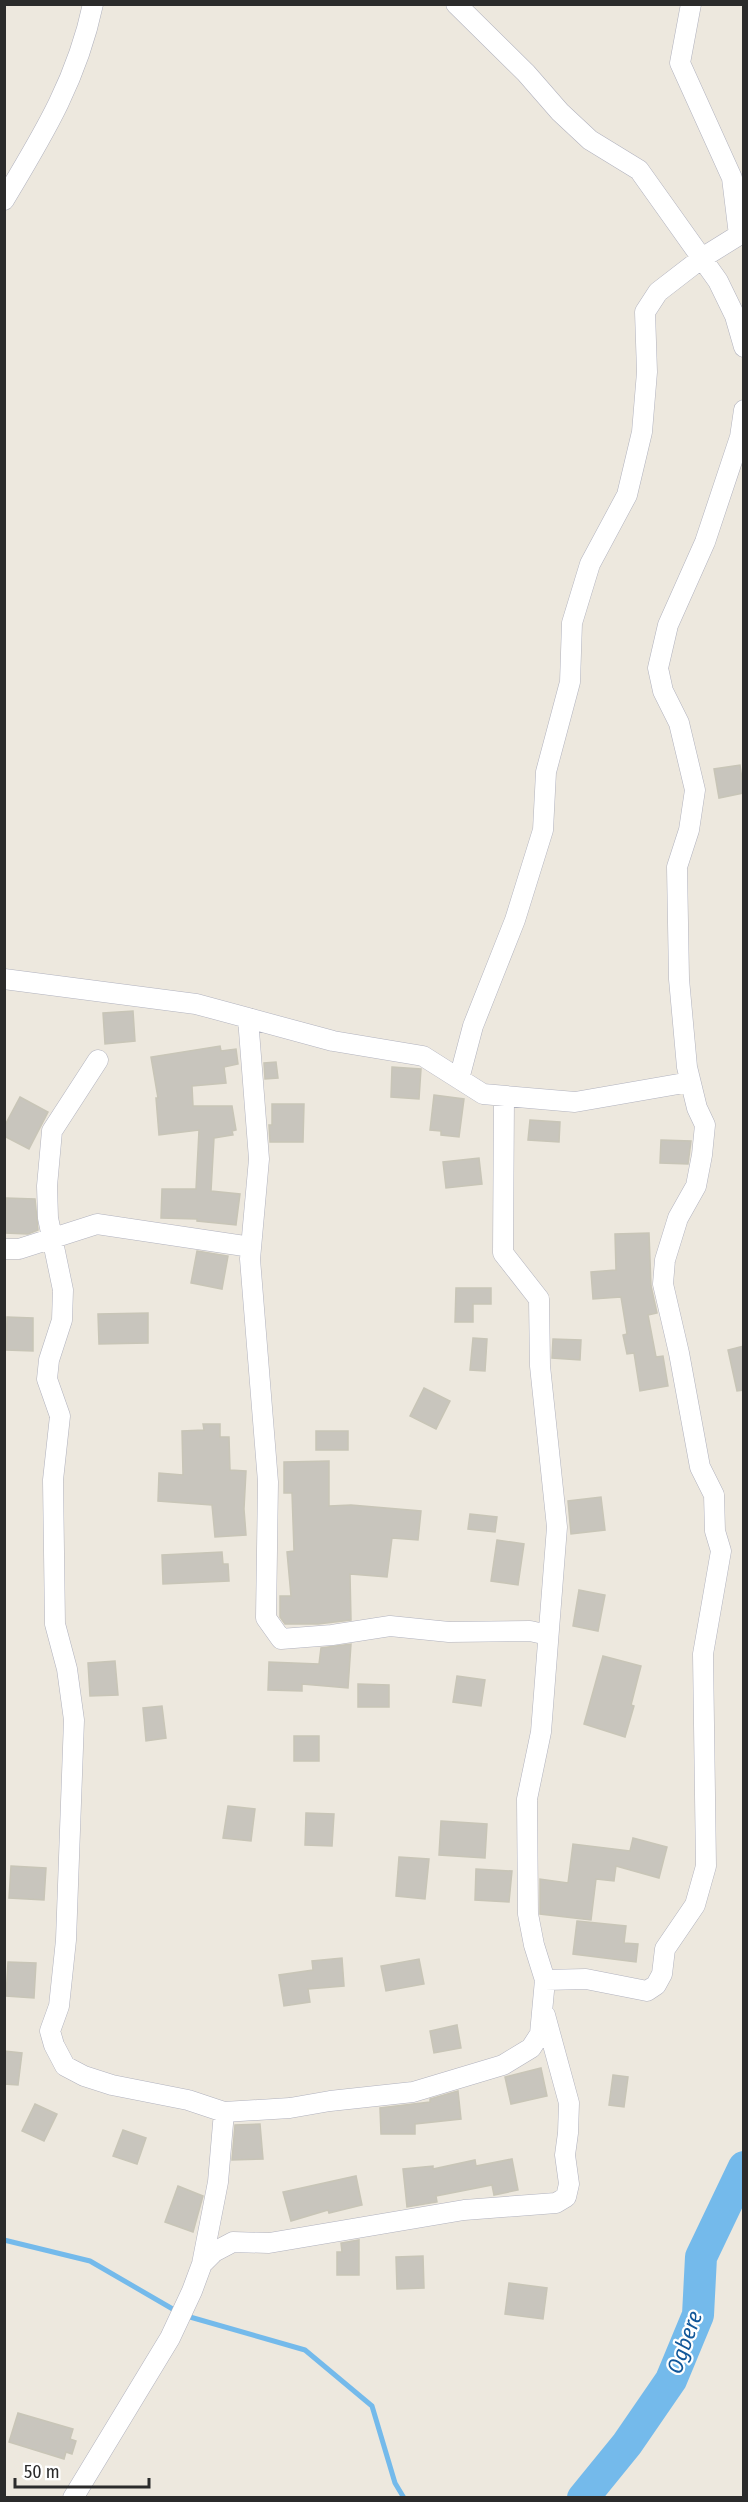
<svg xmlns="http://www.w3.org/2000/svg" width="748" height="2502" font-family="'Fira Sans Condensed',sans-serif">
  <rect width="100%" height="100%" fill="#ede8de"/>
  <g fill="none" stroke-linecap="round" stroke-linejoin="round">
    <path stroke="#74baeb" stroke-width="5" d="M4 2240 90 2261 183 2315 305 2350 372 2406 395 2483 404 2498"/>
    <path stroke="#74baeb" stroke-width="32" d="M583 2498 627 2444 671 2380 698 2315 701 2257 744 2167"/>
  </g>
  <path fill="#c8c5bd" stroke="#c8c5b7" stroke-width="1.5" d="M740 765 744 793 719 798 714 769Z
    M133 1011 135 1041 105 1044 103 1013Z
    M220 1046 221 1051 236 1049 238 1064 224 1067 226 1083 192 1086 193 1106H232L236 1130 232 1131 233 1135 214 1138 211 1191 240 1194 236 1225 197 1221V1219L161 1218 162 1189H196L199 1130 159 1135 156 1098H158L151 1057Z
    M276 1062 278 1078 265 1079 264 1063Z
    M392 1067 421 1069 419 1099 391 1097Z
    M434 1095 464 1099 459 1137 441 1135V1131L430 1130Z
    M20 1097 48 1112 29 1149 4 1136V1127Z
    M272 1104H304L303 1142H270L269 1125H272Z
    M530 1120 560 1122 559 1142 528 1140Z
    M661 1140 691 1141 688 1164 660 1163Z
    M479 1158 482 1184 446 1188 443 1162Z
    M6 1198 35 1199 38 1230 28 1234 5 1233Z
    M649 1233 651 1286 657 1313 648 1315 656 1357 663 1356 668 1386 640 1391 634 1353 627 1354 623 1335 627 1334 621 1297 593 1299 591 1272 616 1270 615 1234Z
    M197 1251 228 1256 222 1289 191 1283Z
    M456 1288H491V1304H473V1322H455Z
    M148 1313V1343L99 1344 98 1314Z
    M7 1317 33 1318V1351L6 1350Z
    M473 1338 487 1339 485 1371 470 1370Z
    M553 1339 581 1340 580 1360 552 1358Z
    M744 1346V1390L737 1391 728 1350Z
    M424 1388 450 1401 436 1429 410 1416Z
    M203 1424H220V1437H229L230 1470 246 1471 244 1509 246 1535 215 1537 212 1505 158 1501 159 1473 183 1475 182 1431 204 1430Z
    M316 1431H348V1450H316Z
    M329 1461V1506L351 1505 421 1511 418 1540 392 1538 387 1577 350 1574 351 1620 318 1624H285L280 1617V1596H291L287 1552 294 1551 292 1493H284V1462Z
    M601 1497 605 1530 571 1534 568 1501Z
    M470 1514 497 1517 495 1532 468 1529Z
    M497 1540 524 1544 518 1585 491 1581Z
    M222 1552 223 1564H228L229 1581 163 1584 162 1555Z
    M579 1590 605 1595 598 1631 573 1626Z
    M351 1644 348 1688 302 1684V1691L268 1690 269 1662 319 1664 321 1648Z
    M603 1656 641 1666 631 1705 634 1706 625 1737 584 1724Z
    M115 1661 118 1695 90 1696 88 1663Z
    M457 1676 485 1680 481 1706 453 1702Z
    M358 1684 389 1685V1707H358Z
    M162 1706 166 1738 146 1741 143 1708Z
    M294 1736H319V1761H294Z
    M228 1806 255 1809 251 1841 223 1838Z
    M306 1813 334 1814 332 1846 305 1845Z
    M441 1821 487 1824 485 1858 439 1855Z
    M633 1838 667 1847 659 1878 616 1866 614 1881 596 1879 591 1920 540 1914V1879L568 1883 573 1844 630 1851Z
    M399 1857 429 1859 425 1899 396 1896Z
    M11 1866 46 1868 44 1900 9 1898Z
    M476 1869 512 1871 509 1902 475 1900Z
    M577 1921 626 1926 624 1943 638 1944 636 1962 573 1954Z
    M342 1958 344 1986 308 1989 310 2002 284 2006 279 1975 313 1970 312 1961Z
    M419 1959 424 1984 386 1991 381 1966Z
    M8 1962 36 1963 34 1998 6 1996Z
    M457 2025 461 2048 434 2053 430 2031Z
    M4 2051 22 2053 18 2085 4 2084Z
    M541 2068 547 2096 511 2104 505 2077Z
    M613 2075 628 2077 624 2107 609 2105Z
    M458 2091 461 2119 415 2124V2134H381L380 2108 430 2102V2099Z
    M35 2104 57 2114 44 2141 22 2131Z
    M260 2124 263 2159 232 2160 235 2125Z
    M123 2130 146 2138 137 2164 113 2156Z
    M512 2159 518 2190 494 2195 492 2185 436 2196 437 2202 407 2207 403 2169 433 2166V2169L475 2160 476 2166Z
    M356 2176 362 2205 329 2213 328 2210 291 2221 283 2192Z
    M178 2186 203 2196 193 2232 165 2222Z
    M359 2240V2275H337V2252H342L341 2243Z
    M423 2256 424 2288 397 2289 396 2257Z
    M509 2283 547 2288 543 2319 505 2314Z
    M18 2413 73 2429 70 2439 76 2441 72 2454 66 2452 64 2459 9 2442Z"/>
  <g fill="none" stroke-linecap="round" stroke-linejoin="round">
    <g stroke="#b1b2be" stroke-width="21">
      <path id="minor" d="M456 4 526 73 560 112 590 140 639 170 718 281 735 316 744 347
        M4 200C43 135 77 80 93 4
        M4 979 196 1004 333 1041 423 1056 483 1094 575 1102 690 1082
        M248 1018 259 1159 250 1259 268 1482 266 1618 281 1639 332 1635 390 1626 449 1632 530 1631 548 1635
        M98 1060 52 1131 47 1186 48 1218 63 1290 62 1320 49 1360 47 1379 60 1416 53 1480 55 1624 67 1669 74 1720 66 1940 59 2006 50 2031 54 2045 65 2066 84 2076 112 2085 188 2100 224 2112 290 2108 330 2101 413 2092 503 2065 531 2048 540 2034 545 1980 534 1945 528 1914 527 1799 541 1732 557 1527 540 1366 539 1299 503 1253 504 1096
        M459 1079 473 1026 515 920 543 830 546 772 570 682 572 623 590 564 627 495 642 432 647 372 645 312 658 292 702 258 739 235 732 178 680 63 691 4
        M4 1249H19L97 1224 251 1247
        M545 1980 586 1979 647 1991 656 1985 662 1974 665 1949 695 1905 706 1866 703 1654 721 1551 715 1531 714 1495 700 1467 679 1353 663 1284 665 1260 678 1218 696 1186 702 1155 705 1125 697 1108 687 1067 679 979 677 867 689 830 695 790 679 723 663 691 658 668 668 625 705 542 740 437 744 410
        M202 2264 214 2252 233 2242 269 2243 464 2210 556 2203 566 2197 569 2184 565 2155 568 2133 569 2103 545 2015
        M73 2498 170 2338 192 2291 202 2264 218 2182 224 2112"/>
    </g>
    <use href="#minor" stroke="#fff" stroke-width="20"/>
  </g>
  <g text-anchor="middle" stroke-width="4.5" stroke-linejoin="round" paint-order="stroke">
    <g font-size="22" font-style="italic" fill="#115799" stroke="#fff">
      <text transform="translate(684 2342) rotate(-70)" y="8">Ogbere</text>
    </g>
  </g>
  <rect width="748" height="2502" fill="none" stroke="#2b2b2b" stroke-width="12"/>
  <path d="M15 2478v9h134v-9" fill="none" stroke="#2b2b2b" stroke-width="3"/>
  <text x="24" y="2478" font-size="18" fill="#2b2b2b" stroke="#ffffff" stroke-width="4.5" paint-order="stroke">50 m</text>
</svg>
